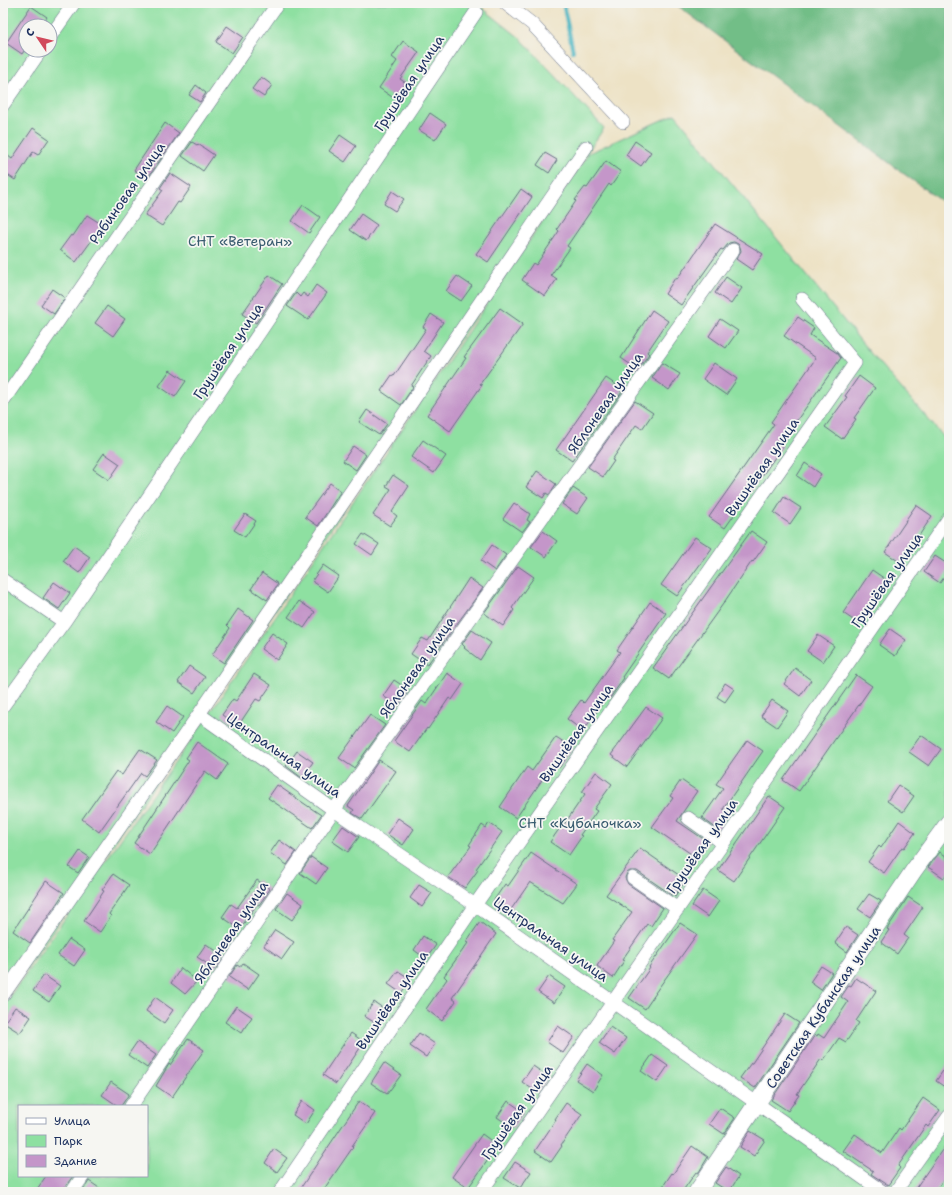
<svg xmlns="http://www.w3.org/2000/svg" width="952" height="1195" font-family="'Shantell Sans',sans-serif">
  <rect width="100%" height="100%" fill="#f6f6f2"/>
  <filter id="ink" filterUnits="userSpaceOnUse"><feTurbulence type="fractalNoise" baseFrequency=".025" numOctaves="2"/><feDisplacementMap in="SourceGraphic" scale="8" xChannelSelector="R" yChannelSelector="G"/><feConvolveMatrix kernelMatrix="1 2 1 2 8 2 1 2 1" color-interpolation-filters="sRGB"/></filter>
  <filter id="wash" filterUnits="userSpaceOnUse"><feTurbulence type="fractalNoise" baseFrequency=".012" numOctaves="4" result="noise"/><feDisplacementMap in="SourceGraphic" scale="16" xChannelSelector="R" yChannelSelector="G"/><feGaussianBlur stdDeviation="0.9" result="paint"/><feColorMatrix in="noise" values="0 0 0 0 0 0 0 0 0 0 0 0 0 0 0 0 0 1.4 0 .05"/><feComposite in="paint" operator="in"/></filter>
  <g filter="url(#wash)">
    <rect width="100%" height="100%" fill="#ede2c5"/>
    <path fill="#8ee0a1" stroke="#548880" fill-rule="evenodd" d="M3 3H476L520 38 604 128 204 715 3 1002ZM26 26H50V50H26Z
      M675 114 872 355 949 443V1192H3V1006L210 713 589 153ZM19 1106H147V1176H19Z"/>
    <path fill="#72be87" stroke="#467672" d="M674 3H947L949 6V206L938 199Z"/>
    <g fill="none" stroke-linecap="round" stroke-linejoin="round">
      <path stroke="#46b4c1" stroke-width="4" d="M563 3 573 51"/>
    </g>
    <g id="blocks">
      <path fill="#c496c9" d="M31 6 47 17 41 26H26V48L22 54 6 43Z
        M227 26 243 37 232 53 216 42Z
        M403 41 419 52 400 79 406 83 395 99 379 88 397 61 392 57Z
        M261 77 272 85 264 97 252 89Z
        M196 85 206 93 200 102 189 95Z
        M430 113 446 124 435 140 419 130Z
        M165 123 179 133 147 179 134 170Z
        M33 128 49 139 38 155 33 152 15 180 3 172V162L7 155 12 159Z
        M340 135 356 146 345 162 329 151Z
        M635 141 651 152 641 166 626 155Z
        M192 142 197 145 198 144 214 155 203 171 182 156Z
        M545 153 557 160 549 173 537 165Z
        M606 161 621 172 611 186 609 184 567 246 570 248 551 275 557 279 545 296 522 280 533 263 536 265 559 231 557 229 576 201 575 200 585 187 587 188Z
        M170 173 191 187 180 203 178 202 162 226 145 215 163 190 160 188Z
        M521 189 532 197 488 262 476 254Z
        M392 191 404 199 395 211 384 204Z
        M303 205 320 217 309 233 292 221Z
        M361 214 377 225 366 241 350 230Z
        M87 215 103 225 76 262 60 250 71 235 73 236Z
        M715 224 763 254 752 270 736 259 741 251 740 247 738 244 734 242 729 243 723 250 721 249 720 250 681 305 665 294 675 278 677 279Z
        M269 275 282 284 256 323 242 314Z
        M457 276 472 286 461 301 446 291Z
        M726 277 742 288 731 304 715 293Z
        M316 285 327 293 308 320 287 306 296 293 300 297 303 293 308 297Z
        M52 289 65 298 54 314 41 305Z
        M107 306 125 319 113 336 95 323Z
        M500 308 523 324 480 384 482 385 450 431 427 415 466 358 464 357Z
        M652 310 668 321 647 352 649 354 638 369H637L621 358Z
        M431 314 443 322 424 351 431 356 411 386 413 387 401 405 381 391 392 375 394 376 426 329 423 327Z
        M798 317 814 328 810 335 837 353 841 358 780 444 783 446 725 528 709 517 774 424 771 422 816 358 784 336Z
        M720 319 738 331 726 348 709 336Z
        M662 363 680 374 669 390 652 378Z
        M714 363 737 379 726 395 703 379Z
        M170 370 186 381 175 397 159 386Z
        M859 376 875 388 854 418 856 419 842 439 825 427 847 397 845 396Z
        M606 378 622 389 621 391 622 392 572 461 556 450Z
        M635 401 653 413 642 429 636 425 612 460 614 461 603 477 588 467Z
        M367 410 387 424 379 435 359 422Z
        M423 440 446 456 434 473 411 457Z
        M353 446 366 455 356 470 343 461Z
        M104 453 120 464 109 480 93 469Z
        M805 463 821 474 813 487 797 476Z
        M537 471 556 484 549 495 546 493 543 498 526 487Z
        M393 475 409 486 392 512 397 516 390 526 373 515 391 489 386 486Z
        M330 483 341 491 318 526 305 517Z
        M573 488 588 498 577 514 562 504Z
        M784 497 801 508 790 524 774 513Z
        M514 503 530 514 527 520 530 522 522 532 503 519Z
        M916 505 932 516 901 563 885 552 906 521H905Z
        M245 514 256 521 245 537 234 530Z
        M543 531 557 541 546 557 531 547Z
        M751 531 767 542 753 562 752 561 723 604 669 679 653 668Z
        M363 534 379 544 372 555 356 544Z
        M695 537 712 548 677 596 661 585Z
        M492 545 506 555 495 571 481 561Z
        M74 546 90 557 79 573 63 561Z
        M935 556 949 565V570L940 583 924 572Z
        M323 565 339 576 328 592 312 581Z
        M518 566 534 577 512 608 514 610 503 626 484 613Z
        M872 570 888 581 859 624 843 613Z
        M262 573 278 584 267 600 251 589Z
        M469 578 483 588 427 665 411 654 422 638 428 641Z
        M54 582 70 593 59 609 43 598Z
        M299 601 315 612 304 628 288 617Z
        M650 602 666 613 622 677 624 678 610 698 608 696 583 731 567 719 581 700 584 703 620 652 617 650Z
        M238 609 253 620 224 663 212 655 230 628 227 625Z
        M890 629 906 640 895 656 879 645Z
        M472 630 491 643 480 660 464 648 465 647 462 644Z
        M272 633 288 644 277 660 261 649Z
        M818 635 834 646 823 662 807 651Z
        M189 666 205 677 194 693 178 682Z
        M795 668 811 680 800 696 784 684Z
        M447 673 463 684 452 700 449 698 428 729 427 728 410 752 394 741 422 701 426 704Z
        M254 674 271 685 260 701 256 699 238 726 222 715 233 699 236 701Z
        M856 675 872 686 799 791 783 780Z
        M394 680 409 690 398 706 383 696Z
        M725 683 734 689 725 702 717 697Z
        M772 700 788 711 777 727 761 716Z
        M167 706 183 717 172 733 156 722Z
        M646 707 662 718 627 767 611 755Z
        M370 715 385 725 354 768 339 758Z
        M921 735 941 749 929 766 909 752Z
        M556 737 573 748 559 768 553 764 516 818 500 807 527 767 532 771Z
        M747 740 763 751 723 809 729 813 719 829H717L702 818 723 788 716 784Z
        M197 742 228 764 217 780 205 771 150 854 134 843 189 760 186 758Z
        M140 749 157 760 145 776 141 773 99 832 82 819 116 771 122 775Z
        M297 751 313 762 302 778 286 766Z
        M379 760 396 771 362 819 352 813 354 810 348 806Z
        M596 772 612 784 594 809 597 811 580 835 582 836 569 855 550 842 564 822 565 823 585 794 582 792Z
        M681 780 697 791 677 821 708 842 697 858 652 827 673 798 670 796Z
        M277 785 321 815 312 828 268 798Z
        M898 785 914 796 903 812 887 801Z
        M769 796 785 807 734 881 718 870Z
        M398 818 414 829 403 845 387 834Z
        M899 821 915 833 904 848 902 847 884 873 868 862 879 846 881 848Z
        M489 823 502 832 476 869 478 870 465 888 448 877 471 846 469 845 482 825 486 828Z
        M343 826 359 837 348 852 332 841Z
        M279 840 296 852 287 865 270 853Z
        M640 848 686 880 675 896 673 894 672 895 637 871H630L627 873 625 878 628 884 663 908 651 926 647 924 622 960 624 961 613 978 597 966 614 941 612 940 632 912 606 895Z
        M80 851 89 857 78 873 69 867Z
        M940 852 949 858V872L944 878 928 867Z
        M531 853 577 884 563 903 530 882 510 911 494 900 505 884 508 886Z
        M311 857 327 868 316 884 300 873Z
        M113 874 129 885 109 914 111 916 100 932 84 921 104 891 102 890Z
        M257 880 270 889 259 905 257 904 240 929 222 917 231 904 237 908Z
        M46 881 64 893 30 943 13 931Z
        M419 885 432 893 422 907 410 898Z
        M703 890 719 901 708 917 692 906Z
        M287 893 303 904 292 920 276 909Z
        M869 894 881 901 870 917 858 909Z
        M908 897 923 907 904 935 908 938 897 954 881 942 889 930 887 929Z
        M480 922 496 934 452 998 456 1001 442 1021 426 1009 447 979 444 976 468 943 466 942Z
        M680 923 697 934 655 993H656L645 1009 629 998 650 968 649 967Z
        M846 927 858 935 847 952 835 943Z
        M275 930 294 942 282 959 264 946Z
        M423 936 436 945 426 959 414 950Z
        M69 939 85 950 74 966 58 955Z
        M206 944 224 956 215 969 197 957Z
        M243 963 259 974 248 990 229 977 237 965 240 967Z
        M821 966 832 973 821 990 810 982Z
        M181 968 197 981 185 994 171 983Z
        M398 971 411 979 401 993 388 984Z
        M44 975 60 986 49 1002 33 991Z
        M549 976 565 987 554 1003 538 992Z
        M856 978 876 991 856 1021 859 1023 846 1042 839 1038 823 1061 821 1059 797 1094 799 1095 788 1111 771 1100 815 1035 817 1036 818 1034 824 1038 848 1002 841 997 849 985 851 986Z
        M155 997 173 1010 164 1023 146 1011Z
        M374 1002 386 1010 377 1024 364 1016Z
        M236 1006 252 1017 241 1033 225 1022Z
        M15 1007 31 1017 20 1033 4 1023Z
        M785 1014 799 1023 755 1088 740 1078 751 1063H752Z
        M558 1026 574 1037 563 1053 547 1042Z
        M610 1027 626 1038 615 1054 599 1043Z
        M351 1033 364 1042 336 1084 323 1075Z
        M419 1033 435 1044 426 1057 410 1046Z
        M188 1039 204 1050 172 1097 156 1086 169 1064 170 1065Z
        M137 1042 156 1055 147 1068 128 1055Z
        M652 1055 668 1066 657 1082 641 1071Z
        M949 1062V1090L936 1081Z
        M384 1063 401 1075 387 1094 371 1083Z
        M587 1064 603 1075 593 1091 576 1080Z
        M533 1066 549 1077 538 1093 522 1082Z
        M111 1082 129 1094 121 1106H118L102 1095Z
        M923 1098 940 1110 928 1127 926 1125 898 1166 900 1168 888 1185 871 1174 873 1171 843 1151 855 1134 882 1153 899 1128 901 1130Z
        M302 1101 315 1110 306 1124 293 1115Z
        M359 1101 375 1113 352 1146 353 1147 322 1192H298Z
        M508 1101 524 1112 513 1128 497 1117Z
        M566 1103 582 1114 561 1145 562 1146 551 1162 535 1151 556 1120 555 1119Z
        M720 1108 735 1118 724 1134 709 1124Z
        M750 1131 765 1140 754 1156 740 1147Z
        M482 1134 498 1146 468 1188 452 1177Z
        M949 1140V1172L935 1192H913Z
        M692 1146 708 1157 699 1172 697 1173 696 1172 682 1192H659L672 1173 673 1174Z
        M274 1149 287 1158 277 1172 265 1163Z
        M515 1162 531 1172 520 1188 504 1178Z
        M726 1167 739 1176 729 1192 715 1183Z
        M46 1176H73L65 1187 64 1192H35Z
        M89 1181 105 1192H82Z"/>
    </g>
  </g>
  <g filter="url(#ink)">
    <use href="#blocks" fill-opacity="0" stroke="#646e82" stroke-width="1"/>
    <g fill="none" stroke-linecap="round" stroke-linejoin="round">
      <g stroke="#646e82" stroke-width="14">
        <path id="minor" d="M505 3 532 24 623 122
          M50 37 74 3
          M3 105 41 50
          M3 401 278 3
          M3 580 64 622
          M3 706 64 622 476 12
          M199 714 334 810 475 905 883 1192
          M688 818 723 843
          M633 878 678 909
          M3 995 199 714 586 147
          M131 1106 334 810 733 250
          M72 1192 83 1176
          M280 1192 475 905 855 363 802 299
          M481 1192 949 518
          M895 1192 949 1116"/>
      </g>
      <g stroke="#646e82" stroke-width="18">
        <path id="tertiary" d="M697 1192 914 870 949 822"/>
      </g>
      <use href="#minor" stroke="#fff" stroke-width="13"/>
      <use href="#tertiary" stroke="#fff" stroke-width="17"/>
    </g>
  </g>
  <g text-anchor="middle" stroke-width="3.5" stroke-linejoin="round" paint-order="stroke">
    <g font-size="14" fill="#1b2f5e" stroke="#f6f6f2">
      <text transform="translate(409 83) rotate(-56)" y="5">Грушёвая улица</text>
      <text transform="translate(127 193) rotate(-55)" y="5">Рябиновая улица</text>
      <text transform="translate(228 351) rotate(-56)" y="5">Грушёвая улица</text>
      <text transform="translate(605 403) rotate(-55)" y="5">Яблоневая улица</text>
      <text transform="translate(762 467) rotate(-55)" y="5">Вишнёвая улица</text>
      <text transform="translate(887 580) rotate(-55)" y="5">Грушёвая улица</text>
      <text transform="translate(417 667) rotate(-55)" y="5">Яблоневая улица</text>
      <text transform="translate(576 733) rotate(-55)" y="5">Вишнёвая улица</text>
      <text transform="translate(284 755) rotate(35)" y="5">Центральная улица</text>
      <text transform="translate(702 846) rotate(-55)" y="5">Грушёвая улица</text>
      <text transform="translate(231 932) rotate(-56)" y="5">Яблоневая улица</text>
      <text transform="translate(551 939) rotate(35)" y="5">Центральная улица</text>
      <text transform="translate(392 1000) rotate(-56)" y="5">Вишнёвая улица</text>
      <text transform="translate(823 1007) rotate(-56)" y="5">Советская Кубанская улица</text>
      <text transform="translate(517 1112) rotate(-55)" y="5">Грушёвая улица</text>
    </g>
    <g font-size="14" fill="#385b6f" stroke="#f6f6f2">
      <text x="240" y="246">СНТ «Ветеран»</text>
      <text x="580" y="828">СНТ «Кубаночка»</text>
    </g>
  </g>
  <rect width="952" height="1195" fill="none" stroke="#f6f6f2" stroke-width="16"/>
  <rect x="18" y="1105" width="130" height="72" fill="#f6f6f2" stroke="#9ea6b7"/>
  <rect x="26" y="1118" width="20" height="6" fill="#ffffff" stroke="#9ea6b7"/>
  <text x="54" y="1125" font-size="12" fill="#1b2f5e">Улица</text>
  <rect x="26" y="1135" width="20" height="12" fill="#8ee0a1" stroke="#9ea6b7"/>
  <text x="54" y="1145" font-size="12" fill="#1b2f5e">Парк</text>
  <rect x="26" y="1155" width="20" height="12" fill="#c496c9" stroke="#9ea6b7"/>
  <text x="54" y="1165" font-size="12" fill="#1b2f5e">Здание</text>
  <g transform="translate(38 38) rotate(305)"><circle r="19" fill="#f6f6f2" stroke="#9ea6b7"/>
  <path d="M0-3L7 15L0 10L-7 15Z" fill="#d1495b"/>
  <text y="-6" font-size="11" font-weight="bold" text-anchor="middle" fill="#1b2f5e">С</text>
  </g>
</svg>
